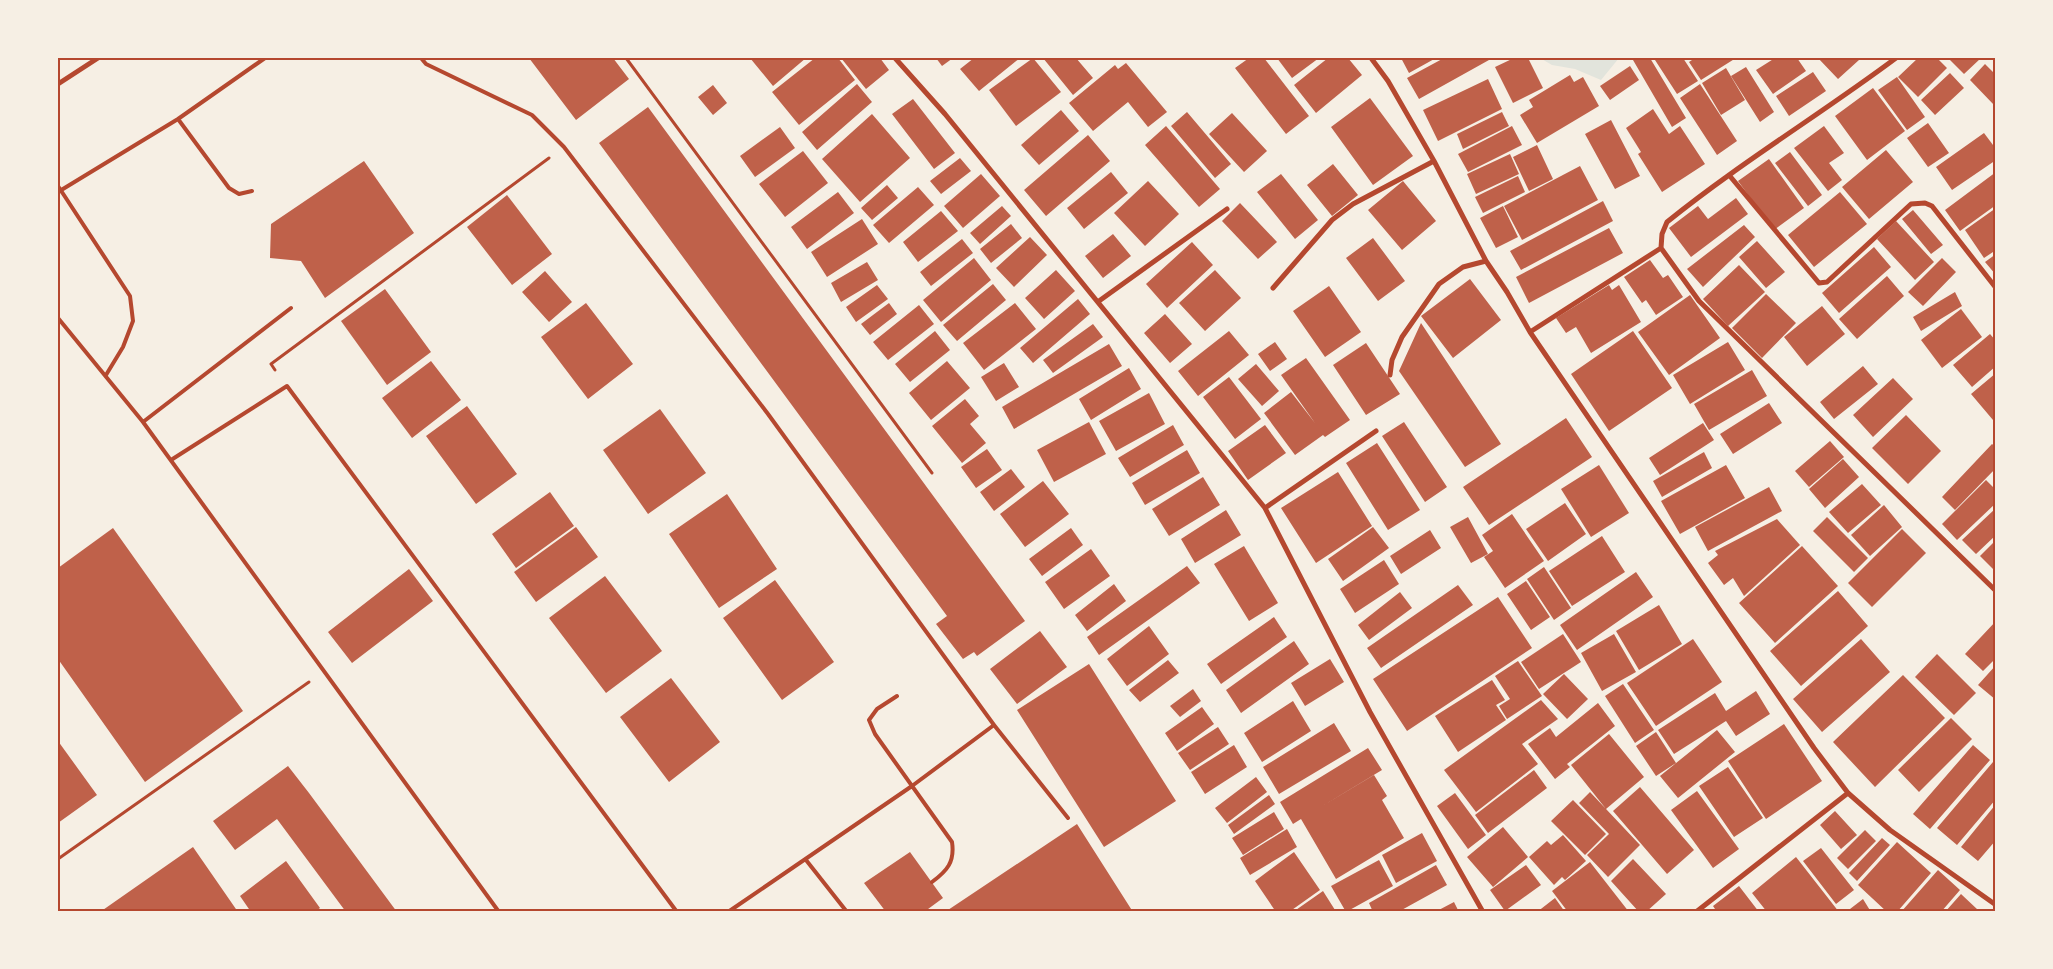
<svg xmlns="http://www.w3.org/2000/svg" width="2053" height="969" font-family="'Varela Round',sans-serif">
  <rect width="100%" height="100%" fill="#f6efe4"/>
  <path fill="#e2e4dc" d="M1540 58H1619L1601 80 1575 69 1552 65Z"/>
  <path fill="#bf614a" d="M529 58H613L629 79 576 120Z
    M750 58H806L773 86Z
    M815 58H838L855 80 799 125 772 92Z
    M841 58H880L889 70 866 89Z
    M936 58H953L942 66Z
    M974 58H1020L979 91 960 69Z
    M1033 58 1061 92 1016 126 989 90Z
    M1043 58H1076L1093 78 1073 95Z
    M1249 58H1264L1309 116 1286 134 1235 68Z
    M1277 58H1319L1292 78Z
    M1328 58H1348L1362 75 1316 113 1294 85Z
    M1401 58H1436L1409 73Z
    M1444 58H1488L1489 60 1419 99 1407 78Z
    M1514 58H1528L1543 88 1513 103 1495 67Z
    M1637 58H1650L1686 118 1672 127 1633 60Z
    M1659 58H1683L1698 81 1677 94 1655 60Z
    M1695 58H1736L1701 80 1689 62Z
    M1775 58H1797L1806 71 1773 94 1756 70Z
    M1818 58H1856L1859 60 1838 79Z
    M1918 58H1937L1947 68 1918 97 1898 77Z
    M1948 58H1981L1964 74Z
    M1126 63 1167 112 1148 127 1128 102 1093 131 1069 103 1115 65 1118 69Z
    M1985 64 1996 75 1994 105 1970 80Z
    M1630 66 1639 80 1610 100 1600 86Z
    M1746 67 1774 112 1760 122 1731 76Z
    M1726 68 1745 100 1721 115 1702 83Z
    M1813 72 1826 91 1789 116 1776 96Z
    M1950 73 1964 88 1935 115 1921 100Z
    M1570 75 1574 82 1583 77 1599 106 1537 143 1520 115 1533 107 1529 100Z
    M1897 77 1925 117 1907 130 1878 90Z
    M1488 79 1502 109 1438 141 1423 110Z
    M857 84 872 102 817 150 802 132Z
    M1700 84 1737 141 1717 155 1680 98Z
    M713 85 727 103 713 115 698 97Z
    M1873 88 1905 131 1867 160 1835 116Z
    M1370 98 1413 156 1373 185 1331 127Z
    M913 99 955 153 934 169 892 114Z
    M648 107 1025 621 977 656 974 652 963 659 936 624 947 616 599 143Z
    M1653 109 1669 134 1680 126 1705 164 1662 192 1638 154 1641 152 1626 128Z
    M1061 110 1079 131 1039 165 1021 145Z
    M1187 112 1231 164 1215 178 1171 126Z
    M1502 112 1509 126 1463 149 1457 134Z
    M1232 113 1267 151 1244 172 1209 134Z
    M872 114 910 158 860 202 822 159Z
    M1611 120 1640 176 1615 189 1585 134Z
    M1928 123 1949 153 1928 167 1907 138Z
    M1166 126 1220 189 1199 207 1145 145Z
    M1512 126 1522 145 1468 172 1458 154Z
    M1824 126 1844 153 1829 163 1842 180 1828 191 1794 148Z
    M780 127 795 148 755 177 740 156Z
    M1984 133 1996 149V160L1952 190 1936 167Z
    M1088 135 1110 161 1046 216 1024 190Z
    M1537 145 1553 179 1529 191 1513 157Z
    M1886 150 1913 182 1869 219 1842 187Z
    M803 151 828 183 785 217 759 184Z
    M1790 152 1822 195 1808 206 1775 163Z
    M1510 154 1519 174 1476 194 1467 174Z
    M960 158 971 171 941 194 930 181Z
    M1769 159 1804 208 1774 230 1738 181Z
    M364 161 414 233 325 298 301 261 270 258 271 224Z
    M1333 164 1358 195 1332 216 1307 185Z
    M1580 166 1598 200 1522 240 1504 206Z
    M1111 172 1128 193 1084 229 1067 208Z
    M1996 172V205L1960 231 1945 210Z
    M981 174 1000 196 963 228 944 206Z
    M1281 174 1318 220 1295 239 1257 192Z
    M1518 176 1525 192 1483 213 1475 197Z
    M1148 181 1179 214 1145 246 1114 213Z
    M1403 181 1436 221 1402 250 1368 210Z
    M887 185 898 198 872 220 861 208Z
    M918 187 934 205 889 243 873 225Z
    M838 192 854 213 807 249 791 227Z
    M1840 192 1867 224 1814 267 1788 235Z
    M507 195 552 254 512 285 467 227Z
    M1736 198 1748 214 1691 257 1669 228 1698 206 1708 219Z
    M1603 201 1613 221 1521 270 1510 251Z
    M1240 203 1277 242 1258 259 1222 221Z
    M1002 206 1011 216 980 244 970 233Z
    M1503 206 1518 237 1496 248 1480 218Z
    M1996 208V250L1984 258 1965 230Z
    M1913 210 1943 245 1931 254 1902 219Z
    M941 211 958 231 918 262 903 242Z
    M862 219 878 244 827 277 811 252Z
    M1896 221 1934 262 1915 280 1877 239Z
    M1011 224 1022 238 991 263 980 249Z
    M1744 225 1755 237 1703 287 1687 269Z
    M1609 228 1623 253 1529 303 1516 277Z
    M1113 234 1131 256 1103 278 1085 256Z
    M1030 237 1047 255 1014 287 996 268Z
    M1373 238 1405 281 1378 301 1346 258Z
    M962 239 973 253 931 286 920 272Z
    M1757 241 1785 272 1766 288 1739 257Z
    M1192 242 1213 265 1167 308 1146 284Z
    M1874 247 1891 267 1839 313 1822 293Z
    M1996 254V275L1985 262Z
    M974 258 991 280 941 322 923 300Z
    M1942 258 1956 272 1923 306 1908 292Z
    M1650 260 1663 278 1668 275 1683 297 1656 315 1646 300 1642 303 1624 277Z
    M867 262 878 280 841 302 831 283Z
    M1739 265 1765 292 1728 326 1703 299Z
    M1056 270 1075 291 1044 319 1025 298Z
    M1215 270 1241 298 1205 331 1179 303Z
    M545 271 572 302 549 322 522 292Z
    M1887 276 1904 296 1857 339 1839 319Z
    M1470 279 1501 320 1453 358 1421 316Z
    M993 284 1006 300 957 341 943 325Z
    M877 285 888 299 856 322 846 307Z
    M1609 285 1612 290 1619 285 1641 322 1591 353 1576 327 1566 333 1556 318Z
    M1329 286 1361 332 1325 357 1293 311Z
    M385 289 431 352 387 385 341 321Z
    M1955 292 1962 306 1921 331 1913 317Z
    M1766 294 1796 323 1762 358 1732 328Z
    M1690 295 1720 338 1669 375 1638 332Z
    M1078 299 1090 314 1033 363 1020 348Z
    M586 303 633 364 588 399 541 337Z
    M889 303 897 314 870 335 861 324Z
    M1015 303 1036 329 984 370 963 343Z
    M919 305 934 324 888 360 873 342Z
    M1822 306 1845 334 1807 366 1784 337Z
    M1961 309 1982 337 1942 368 1921 340Z
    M1165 314 1192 344 1170 363 1144 333Z
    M1421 323 1501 444 1465 467 1399 371Z
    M1093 324 1103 337 1053 373 1043 360Z
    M935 331 950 350 910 382 895 364Z
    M1229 331 1249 355 1198 396 1178 371Z
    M1633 331 1672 388 1609 431 1571 374Z
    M1990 334 1996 341V366L1972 387 1953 365Z
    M1275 342 1287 359 1270 371 1258 354Z
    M1728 342 1745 370 1690 404 1673 375Z
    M1366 343 1400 394 1366 415 1333 365Z
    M1109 344 1122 366 1014 429 1002 407Z
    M1306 358 1350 420 1325 437 1323 435 1295 455 1264 413 1291 392 1315 423 1281 375Z
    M431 361 461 400 412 438 382 398Z
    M947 361 970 388 931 420 909 393Z
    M1004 363 1019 387 996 401 981 377Z
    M1256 364 1279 391 1262 406 1238 379Z
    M1863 366 1878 384 1834 419 1820 402Z
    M1129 368 1141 389 1091 420 1079 399Z
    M1752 370 1767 396 1709 430 1694 404Z
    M1996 373V418L1993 420 1971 394Z
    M1229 377 1261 419 1235 439 1203 397Z
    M1893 378 1913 399 1873 437 1853 415Z
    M1149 393 1165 424 1116 451 1099 421Z
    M965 399 979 416 970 424 986 443 962 463 932 426Z
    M1769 403 1782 423 1733 454 1720 434Z
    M467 406 517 474 476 504 426 436Z
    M660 409 706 473 648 514 603 450Z
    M1906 415 1941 451 1908 484 1872 448Z
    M1566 418 1592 457 1489 525 1463 487Z
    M1089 422 1106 454 1054 482 1037 450Z
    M1404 422 1447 487 1425 502 1382 436Z
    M1703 423 1714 440 1660 475 1649 458Z
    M1173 425 1184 445 1130 477 1118 458Z
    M1265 425 1286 453 1248 480 1228 451Z
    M1830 441 1844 457 1809 487 1795 471Z
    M1377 443 1420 510 1388 530 1346 463Z
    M1992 444 1996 447V468L1955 510 1942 497Z
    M987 449 1002 470 976 488 961 467Z
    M1187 450 1200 473 1145 505 1132 483Z
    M1704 452 1712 468 1662 497 1653 481Z
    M1843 459 1859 477 1825 508 1809 489Z
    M1599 465 1629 513 1591 537 1561 489Z
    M1726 465 1745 498 1680 534 1661 501Z
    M1011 469 1025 487 994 511 980 492Z
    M1338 472 1372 526 1316 563 1281 508Z
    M1203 477 1220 505 1169 536 1152 509Z
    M1986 480 1996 490V503L1957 540 1942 524Z
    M1043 481 1069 514 1025 547 1000 514Z
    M1862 484 1881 505 1848 533 1829 512Z
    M1769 487 1782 511 1708 551 1695 527Z
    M550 492 574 526 516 568 492 534Z
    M727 494 777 569 719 608 669 534Z
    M1565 503 1586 534 1548 561 1526 529Z
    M1884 505 1902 527 1870 556 1851 535Z
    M1996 508V535L1976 554 1962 540Z
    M1226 510 1241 535 1195 563 1181 539Z
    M1512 514 1544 561 1505 588 1484 557 1493 551 1482 535Z
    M1468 517 1488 554 1471 563 1450 527Z
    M1827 517 1868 558 1854 572 1813 531Z
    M1777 519 1800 545 1744 596 1733 578 1724 585 1708 563 1718 555 1715 551Z
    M576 527 598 557 536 602 514 572Z
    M1373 527 1389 548 1343 581 1328 559Z
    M113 528 243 711 145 782 58 659V568Z
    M1071 528 1083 545 1042 576 1029 559Z
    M1902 529 1926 553 1872 607 1848 583Z
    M1430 530 1441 548 1401 574 1390 556Z
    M1602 536 1625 572 1572 606 1549 571Z
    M1996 540V572L1980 556Z
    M1244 546 1278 603 1249 621 1214 564Z
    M1802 546 1838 586 1775 643 1739 603Z
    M1091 549 1110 576 1064 609 1045 582Z
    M1384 560 1399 584 1355 613 1340 589Z
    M1187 566 1200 583 1099 655 1087 637Z
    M1544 567 1571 608 1554 620 1527 579Z
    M409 569 433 601 352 663 328 632Z
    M1636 572 1653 597 1577 650 1560 625Z
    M605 576 662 651 606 693 549 618Z
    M775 580 834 662 782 700 723 618Z
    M1526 581 1550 617 1531 630 1507 594Z
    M1114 584 1126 601 1087 631 1075 615Z
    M1458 585 1473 605 1381 668 1367 648Z
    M1838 591 1868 626 1801 686 1770 651Z
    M1400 592 1412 608 1369 640 1358 625Z
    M1498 597 1532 648 1407 731 1373 679Z
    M1659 605 1682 644 1639 670 1616 631Z
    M1274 617 1287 637 1221 684 1207 664Z
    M1996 621V658L1983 671 1965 654Z
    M1149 626 1169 654 1127 686 1107 659Z
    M1040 631 1067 667 1017 704 990 669Z
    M1563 634 1581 662 1539 689 1521 662Z
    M1614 634 1636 672 1602 691 1581 653Z
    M1693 639 1722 682 1656 726 1627 683Z
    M1861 639 1890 672 1822 732 1793 699Z
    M1294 641 1309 664 1241 713 1226 690Z
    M1937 654 1976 693 1954 715 1915 677Z
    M1330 659 1344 682 1305 706 1291 683Z
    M1168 660 1179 673 1140 702 1129 690Z
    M1518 661 1542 696 1507 719 1499 706 1510 699 1495 676Z
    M1089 664 1176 801 1104 847 1017 710Z
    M1996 665V700L1978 685Z
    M1564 674 1588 699 1567 719 1543 694Z
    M1903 675 1945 718 1875 787 1833 742Z
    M671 678 720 742 669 782 620 717Z
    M1492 680 1505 700 1496 705 1506 720 1458 752 1435 716Z
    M1623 684 1654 730 1635 743 1605 696Z
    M1193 689 1201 701 1180 717 1170 706Z
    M1756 691 1770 714 1736 736 1726 721 1674 754 1658 730 1715 693 1726 711Z
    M1541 700 1558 719 1522 744 1538 764 1476 812 1444 770Z
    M1293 701 1311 731 1262 762 1244 733Z
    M1598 703 1615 726 1567 764 1570 767 1555 779 1528 744 1550 728 1556 737Z
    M1202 707 1214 724 1177 751 1165 733Z
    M1951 718 1972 739 1919 792 1898 770Z
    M1334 723 1351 751 1279 794 1263 767Z
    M1784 724 1822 781 1766 819 1728 761Z
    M1218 727 1229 744 1190 770 1178 753Z
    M1717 730 1735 752 1678 798 1660 776Z
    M1656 732 1676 763 1656 776 1636 746Z
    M1609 734 1644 777 1606 809 1571 765Z
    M58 741 97 795 58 823Z
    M1234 745 1247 767 1205 794 1191 772Z
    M1973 745 1990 760 1930 829 1913 814Z
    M1368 748 1382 770 1319 808 1374 775 1387 796 1382 800 1404 838 1336 879 1301 819 1293 824 1280 802Z
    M1993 762 1996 764V799L1957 845 1937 828Z
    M288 766 309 793 397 912H346L277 819 235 850 213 821Z
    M1728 767 1763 818 1734 837 1699 786Z
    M1534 770 1547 788 1488 833 1475 815Z
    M1256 777 1267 792 1227 823 1215 808Z
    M1640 787 1694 850 1667 874 1613 811Z
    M1697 791 1739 849 1713 868 1671 810Z
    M1590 792 1640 845 1608 877 1587 855 1609 834 1579 803Z
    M1455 793 1486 835 1468 849 1437 806Z
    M1269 795 1275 804 1234 834 1228 825Z
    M1573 800 1606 834 1585 855 1551 821Z
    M1996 804V840L1978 861 1961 847Z
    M1835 811 1857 835 1841 849 1820 825Z
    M1274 812 1284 829 1243 855 1232 838Z
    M1077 824 1133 912H945Z
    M1503 827 1528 857 1493 887 1467 857Z
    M1287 829 1297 847 1250 875 1240 858Z
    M1865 830 1876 841 1848 869 1837 858Z
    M1422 833 1437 861 1396 883 1382 855Z
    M1563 835 1586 861 1565 880 1562 877 1554 885 1529 857 1547 841 1551 845Z
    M1882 838 1890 845 1857 881 1849 873Z
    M1897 842 1931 873 1897 912H1887L1858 885Z
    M193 847 238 912H100Z
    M1821 848 1854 890 1836 904 1803 861Z
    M910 852 943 898 924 912H886L864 883Z
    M1294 852 1320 890 1289 912H1276L1255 881Z
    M1796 857 1839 912H1767L1752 893Z
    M1633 859 1666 894 1646 912H1639L1611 881Z
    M1379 860 1393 886 1346 912 1331 886Z
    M286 861 320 908 315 912H251L240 896Z
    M1590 862 1629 912H1568L1552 891Z
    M1436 865 1447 885 1398 912H1373L1369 903Z
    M1526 865 1541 885 1505 911 1490 890Z
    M1938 870 1960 890 1941 912H1901Z
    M1739 886 1759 912H1717L1713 906Z
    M1323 891 1335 910 1333 912H1293Z
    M1961 894 1978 910 1945 912Z
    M1555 898 1565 912H1537Z
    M1863 899 1871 912H1852L1850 909Z
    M1454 902 1459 912H1435Z"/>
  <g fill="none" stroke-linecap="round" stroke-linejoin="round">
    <path stroke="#b5482f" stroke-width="3" d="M626 58 932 473
      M275 370 271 364 549 158
      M58 859 309 682"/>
    <path stroke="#b5482f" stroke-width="4" d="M421 58 426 64 532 115 564 147 768 414 994 725 912 786 728 912
      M178 119 229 188 239 194 252 191
      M58 186 130 296 133 321 123 347 106 375
      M58 192 178 119 265 58
      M58 318 143 422 499 912
      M143 422 291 308
      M171 460 287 386 677 912
      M897 696 877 709 869 720 875 734 952 842C955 862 947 871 932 882
      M994 725 1068 818
      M806 860 847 912"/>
    <path stroke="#b5482f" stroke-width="5" d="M895 58 945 114 1265 508 1370 712 1483 912
      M1371 58 1388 81 1434 161 1486 261 1507 292 1530 332 1814 748 1848 793 1890 830 1996 905
      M1896 58C1821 114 1740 163 1667 222L1662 234 1661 248 1699 301 1996 591
      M58 84 98 58
      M1729 175 1819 283 1827 282 1911 204 1925 203 1932 206 1996 288
      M1273 288 1332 220 1353 204 1434 161
      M1099 301 1227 209
      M1530 332 1661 248
      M1390 375 1392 360 1402 337 1439 284 1463 267 1486 261
      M1265 508 1376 431
      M1696 912 1848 793"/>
  </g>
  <rect width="2053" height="969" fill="none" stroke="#f6efe4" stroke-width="118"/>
  <rect x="59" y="59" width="1935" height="851" fill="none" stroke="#b5482f" stroke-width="2"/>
</svg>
